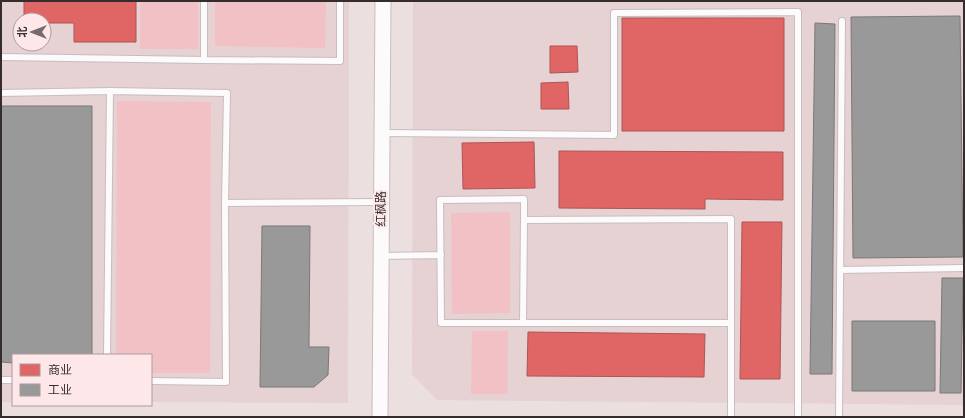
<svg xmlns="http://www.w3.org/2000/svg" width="965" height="418" font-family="'Fira Sans Condensed','Noto Sans SC',sans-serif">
  <rect width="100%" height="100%" fill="#ebdfe0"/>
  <path fill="#e6d1d3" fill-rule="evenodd" d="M1 1H349L348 403 151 402V355H13V402H1ZM20 20H44V44H20Z
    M413 1H964V405L437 400 412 374Z"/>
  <path fill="#f2c1c6" d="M140 1H198V49H140Z
    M215 1H326L325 48 215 46Z
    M117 101 211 102 210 373H151V355H116Z
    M510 212V313L452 314 451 213Z
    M472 331H508L507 394H471Z"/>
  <path fill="#e06666" stroke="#ad5555" d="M24 1H136V42H74V23H44V20H24Z
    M622 18H784V131H622Z
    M550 46H577L578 72 550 73Z
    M568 82 569 109H541V83Z
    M534 142 535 188 463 189 462 143Z
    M559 151 783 152V200L705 199V209L559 208Z
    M742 222H782L780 379H740Z
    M528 332 705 334 704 377 527 376Z"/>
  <path fill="#999" stroke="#7b7879" d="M960 16 963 257 853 258 851 17Z
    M815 23 835 24 832 374H810Z
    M1 106H92V355H13V363L1 362Z
    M262 226H310L309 347H329L328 375 314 387H260Z
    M942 278H963L961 393H940Z
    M852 321H935V391H852Z"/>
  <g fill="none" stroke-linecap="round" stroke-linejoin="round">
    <g stroke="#c7bebf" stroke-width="8">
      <path id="service" d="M1 57 204 60 340 61V1
        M204 60V1
        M110 91 227 93 225 203
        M1 93 110 91 107 355
        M382 133 614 135V13L798 12V417
        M381 256 441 255
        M840 270 964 268
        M523 323 524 220
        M731 323H441L440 200 524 199V220L731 219V417
        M1 380H13
        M151 381 226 382 225 203 381 202
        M839 417 842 21"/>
    </g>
    <g stroke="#c7bebf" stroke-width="17">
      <path id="tertiary" d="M380 417 383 1"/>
    </g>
    <use href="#service" stroke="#fcfafa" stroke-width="6"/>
    <use href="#tertiary" stroke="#fcfafa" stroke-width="15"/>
  </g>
  <g text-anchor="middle" stroke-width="4" stroke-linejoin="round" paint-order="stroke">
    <g font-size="12" fill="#352c2d" stroke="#fde7e9">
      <text transform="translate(381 209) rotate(-90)" y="4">红枫路</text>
    </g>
  </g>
  <rect width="965" height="418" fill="none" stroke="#352c2d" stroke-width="4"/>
  <rect x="12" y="354" width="140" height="52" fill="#fde7e9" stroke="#ad9c9e"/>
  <rect x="20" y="364" width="20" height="12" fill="#e06666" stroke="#ad9c9e"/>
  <text x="48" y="374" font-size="12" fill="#352c2d">商业</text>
  <rect x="20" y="384" width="20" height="12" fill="#999999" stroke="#ad9c9e"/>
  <text x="48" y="394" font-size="12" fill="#352c2d">工业</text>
  <g transform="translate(32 32) rotate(270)"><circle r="19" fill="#fde7e9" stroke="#ad9c9e"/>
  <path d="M0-3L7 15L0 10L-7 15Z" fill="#756b6c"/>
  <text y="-6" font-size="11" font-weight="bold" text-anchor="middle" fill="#352c2d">北</text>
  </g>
</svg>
